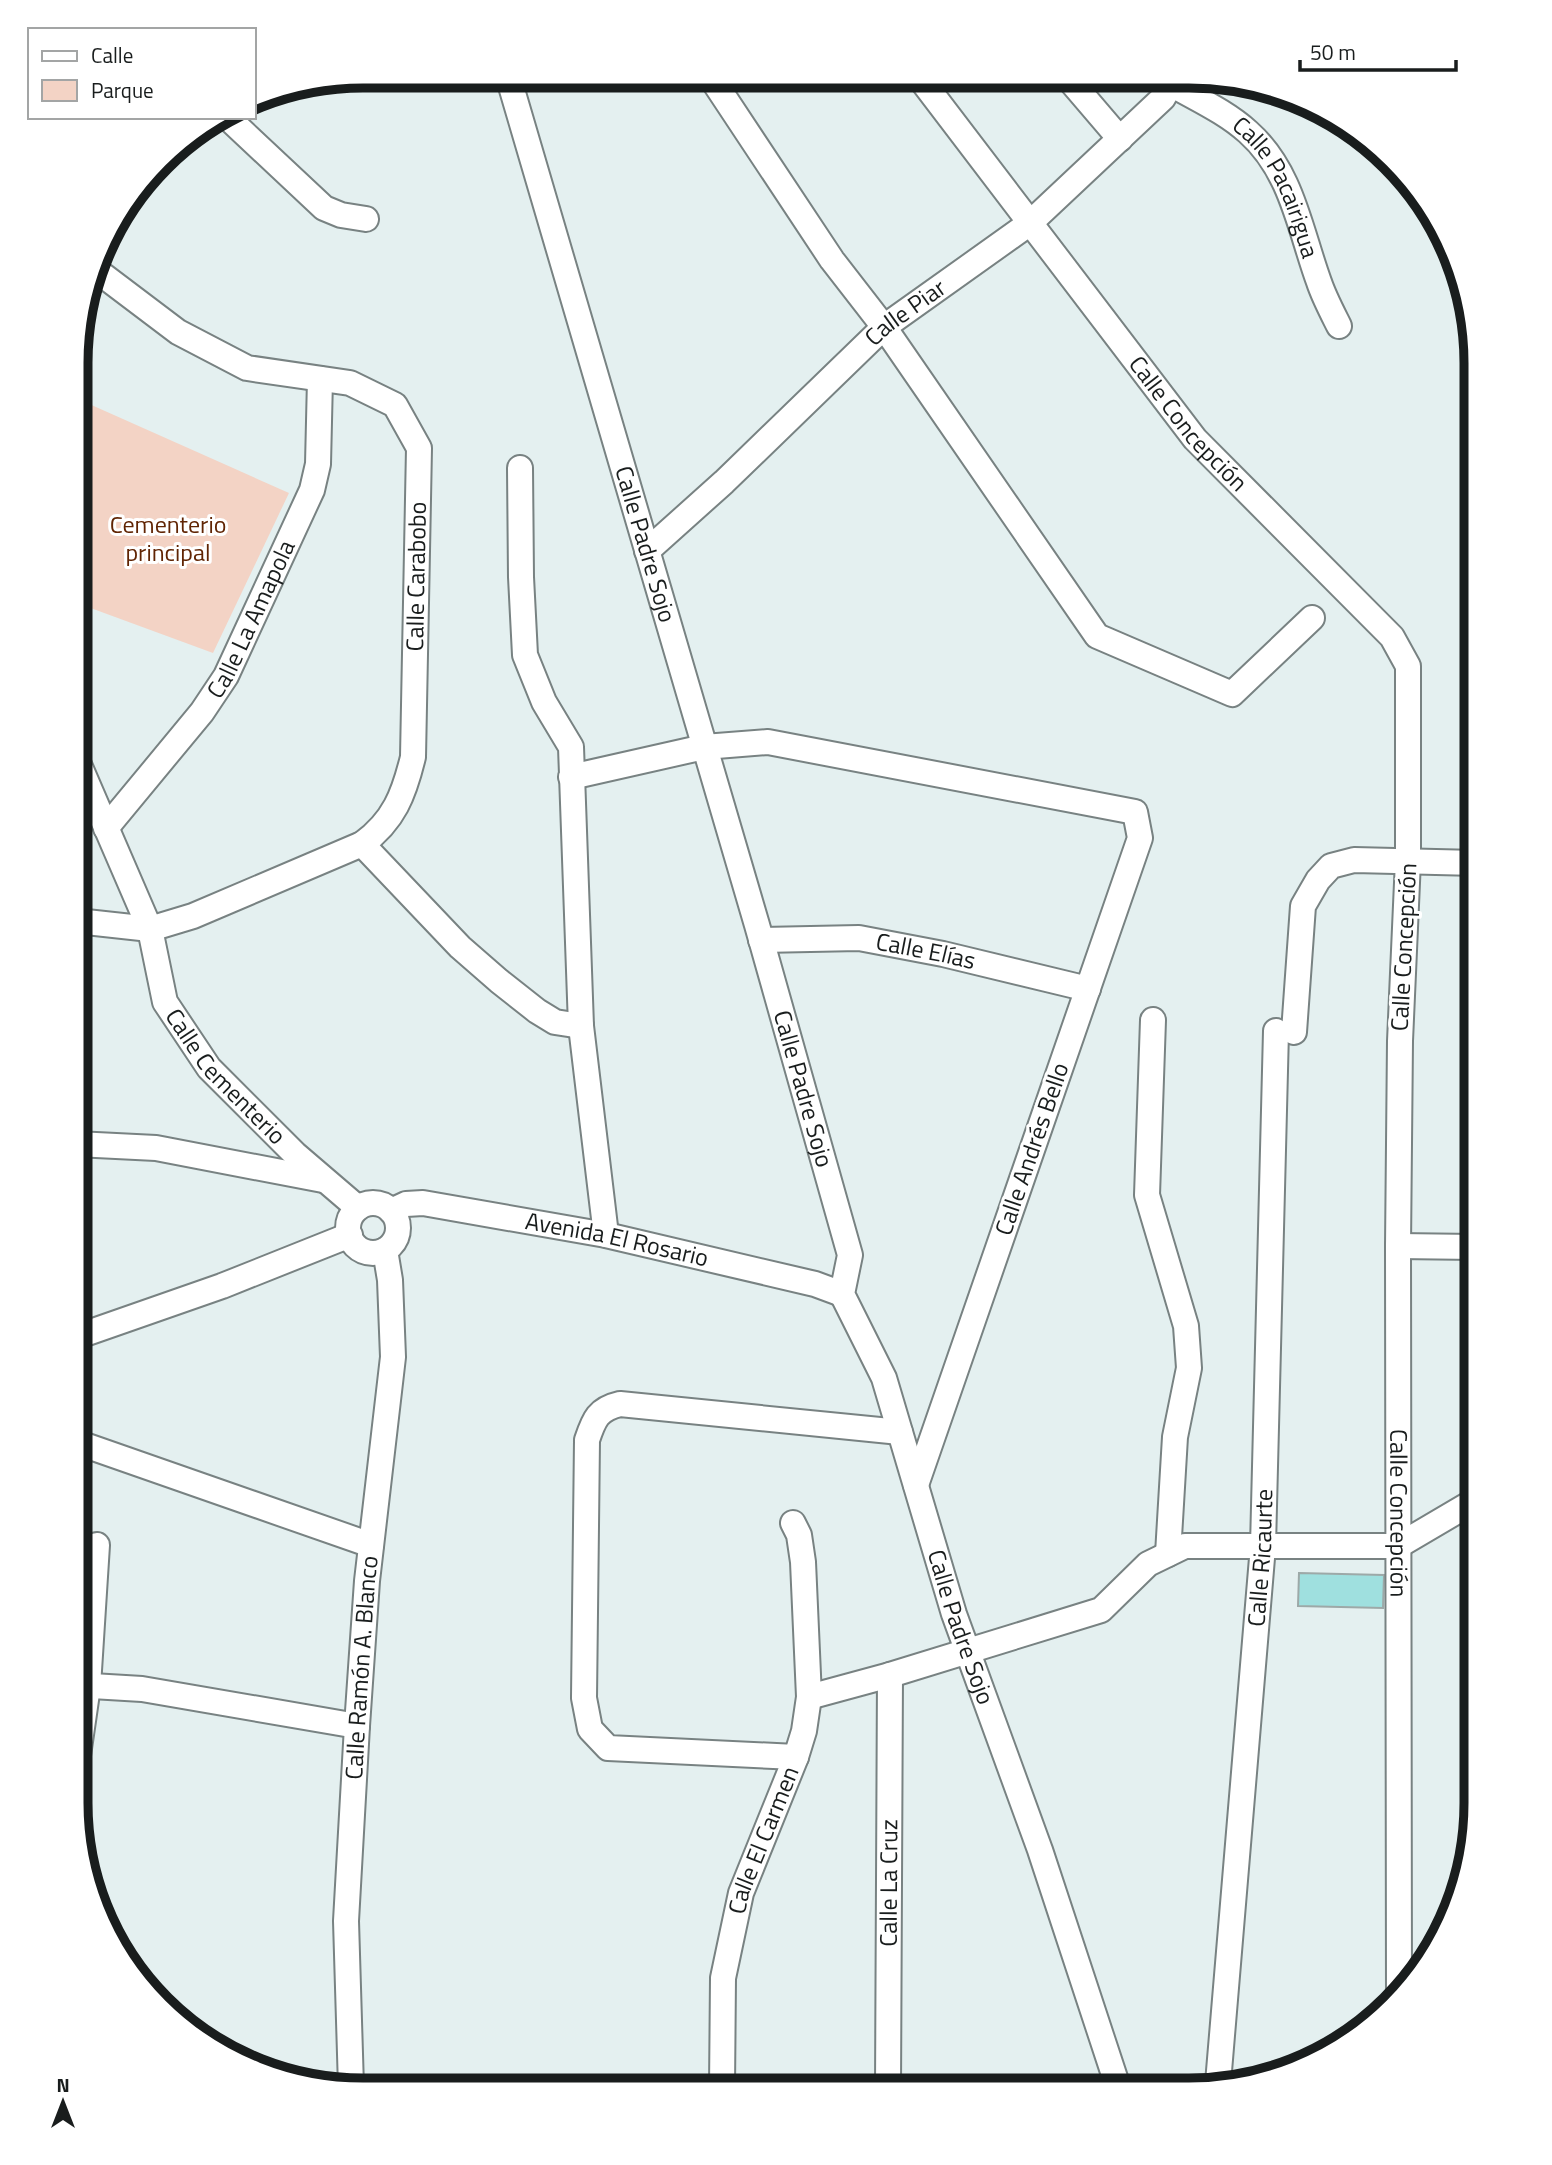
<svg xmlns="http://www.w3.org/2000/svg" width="1552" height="2165" font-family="'Titillium Web',sans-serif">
  <rect width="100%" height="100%" fill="#e4f0f0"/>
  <path fill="#f3d3c5" d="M78 399 289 493 213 653 77 603Z"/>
  <path fill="#9fe0df" stroke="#9da9a8" stroke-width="2" d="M1299 1573 1384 1575 1383 1608 1298 1606Z"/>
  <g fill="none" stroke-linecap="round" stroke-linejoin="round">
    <g stroke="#788282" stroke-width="28">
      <g id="street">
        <path id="s1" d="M508 76 757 925 850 1255 842 1294 884 1378 954 1614 1040 1850 1119 2090"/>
        <path id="s2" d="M919 77 1195 439 1392 637 1408 666V860L1400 1041 1398 1246 1399 1995"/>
        <path d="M1067 77 1120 139"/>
        <path id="s3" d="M1171 84C1197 99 1226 112 1248 132 1292 171 1300 230 1319 282 1324 297 1332 312 1339 326"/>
        <path d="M716 85 832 260 884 327 1097 636 1232 694 1312 618"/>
        <path d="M227 117 324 208 341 215 366 219"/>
        <path d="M520 468 521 577 525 655 544 702 571 747 581 1026 606 1235"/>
        <path id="s4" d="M647 551 724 482 884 327 1030 223 1163 98 1171 84V78"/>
        <path id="s5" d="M77 760 150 929 165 1002 209 1068 295 1154 358 1208"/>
        <path d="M571 777 704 747 768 742 1135 812 1140 838 916 1485"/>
        <path id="s6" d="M106 828 202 712 226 676 312 490 318 464 320 379"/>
        <path d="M362 844 460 947 499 981 537 1011 555 1022 581 1026"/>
        <path id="s7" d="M77 921 150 929 193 916 362 844C394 821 404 794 413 757L419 448 395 405 350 383 247 368 178 332 96 270"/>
        <path id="s8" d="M761 940 859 938 943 954 1088 989"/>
        <path d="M1153 1020 1147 1195 1186 1326 1189 1368 1175 1437 1168 1554"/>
        <path d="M1294 1032 1303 906 1318 880 1331 866 1354 860 1477 863"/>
        <path d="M76 1144 156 1148 323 1180"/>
        <circle cx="373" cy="1228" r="25"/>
        <path id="s9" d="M391 1211 406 1204 423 1203 606 1235 815 1284 842 1294"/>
        <path d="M1398 1246 1476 1247"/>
        <path d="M76 1259H77"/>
        <path d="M76 1337 222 1286 350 1235"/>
        <path d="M76 1442 371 1545"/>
        <path d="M75 1685 142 1689 357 1726"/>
        <path d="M809 1697 890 1675 1101 1610 1148 1564 1185 1546H1398L1476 1500"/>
        <path d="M796 1757 608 1748 590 1729 584 1698 587 1440C594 1419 598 1409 620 1404L900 1432"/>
        <path d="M75 1776 88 1686 97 1545"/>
        <path id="s10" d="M1218 2083 1263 1546 1276 1031"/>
        <path id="s11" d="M351 2087 346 1921 357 1726 367 1581 393 1357 390 1280 385 1250"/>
        <path id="s12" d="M722 2088 723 1978 741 1893 796 1757 804 1731 809 1697 803 1562 799 1535 793 1523"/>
        <path id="s13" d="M888 2089 890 1675"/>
      </g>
    </g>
    <use href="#street" stroke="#fff" stroke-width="24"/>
  </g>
  <g text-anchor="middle" stroke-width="6" stroke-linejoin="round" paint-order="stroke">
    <g font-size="24" fill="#191d1d" stroke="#fff">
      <text dy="8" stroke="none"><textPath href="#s3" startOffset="154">Calle Pacairigua</textPath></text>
      <text dy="8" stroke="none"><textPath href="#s4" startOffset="352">Calle Piar</textPath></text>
      <text dy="8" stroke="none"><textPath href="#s2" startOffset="439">Calle Concepción</textPath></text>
      <text dy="8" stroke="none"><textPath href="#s1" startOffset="488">Calle Padre Sojo</textPath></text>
      <text dy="8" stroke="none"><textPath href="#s7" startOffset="586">Calle Carabobo</textPath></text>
      <text dy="8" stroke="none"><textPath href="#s6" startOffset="256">Calle La Amapola</textPath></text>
      <text transform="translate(1404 947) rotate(-87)" y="8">Calle Concepción</text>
      <text dy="8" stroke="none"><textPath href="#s8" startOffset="166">Calle Elías</textPath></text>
      <text dy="8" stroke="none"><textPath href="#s5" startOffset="355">Calle Cementerio</textPath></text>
      <text dy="8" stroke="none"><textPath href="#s1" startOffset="1055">Calle Padre Sojo</textPath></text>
      <text transform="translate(1032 1149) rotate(-71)" y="8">Calle Andrés Bello</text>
      <text dy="8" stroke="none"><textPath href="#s9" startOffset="231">Avenida El Rosario</textPath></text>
      <text dy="8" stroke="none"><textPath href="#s2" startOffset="1615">Calle Concepción</textPath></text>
      <text dy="8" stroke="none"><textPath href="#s10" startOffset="527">Calle Ricaurte</textPath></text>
      <text dy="8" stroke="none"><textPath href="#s1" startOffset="1622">Calle Padre Sojo</textPath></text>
      <text dy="8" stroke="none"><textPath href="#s11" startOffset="420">Calle Ramón A. Blanco</textPath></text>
      <text dy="8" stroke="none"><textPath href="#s12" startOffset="254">Calle El Carmen</textPath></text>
      <text dy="8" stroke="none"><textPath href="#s13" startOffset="206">Calle La Cruz</textPath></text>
    </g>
    <g font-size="24" fill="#602403" stroke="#fff">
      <text x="168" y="533">Cementerio<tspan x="168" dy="28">principal</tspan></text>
    </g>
  </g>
  <path d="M0 0H1552V2165H0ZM363 88H1189A275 275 0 0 1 1464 363V1803A275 275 0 0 1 1189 2078H363A275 275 0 0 1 88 1803V363A275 275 0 0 1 363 88Z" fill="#fff" fill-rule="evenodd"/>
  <path fill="none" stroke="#191d1d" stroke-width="9" d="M363 88H1189A275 275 0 0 1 1464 363V1803A275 275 0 0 1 1189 2078H363A275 275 0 0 1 88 1803V363A275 275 0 0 1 363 88Z"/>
  <rect x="28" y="28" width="228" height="91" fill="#ffffff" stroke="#a3a5a5" stroke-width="2"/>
  <rect x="42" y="51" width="35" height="10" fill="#ffffff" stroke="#a3a5a5" stroke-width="2"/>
  <text x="91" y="63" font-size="21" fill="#191d1d">Calle</text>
  <rect x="42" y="80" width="35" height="21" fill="#f3d3c5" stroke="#a3a5a5" stroke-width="2"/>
  <text x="91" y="98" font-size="21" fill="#191d1d">Parque</text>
  <g transform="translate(63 2102)" stroke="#ffffff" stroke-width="5" paint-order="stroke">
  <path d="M0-5L12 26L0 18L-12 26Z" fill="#191d1d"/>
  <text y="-10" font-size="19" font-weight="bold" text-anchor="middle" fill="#191d1d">N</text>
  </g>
  <path d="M1300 60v10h156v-10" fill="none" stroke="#191d1d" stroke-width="3.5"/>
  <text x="1310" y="60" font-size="21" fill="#191d1d" stroke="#ffffff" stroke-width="5" paint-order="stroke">50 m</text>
</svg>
